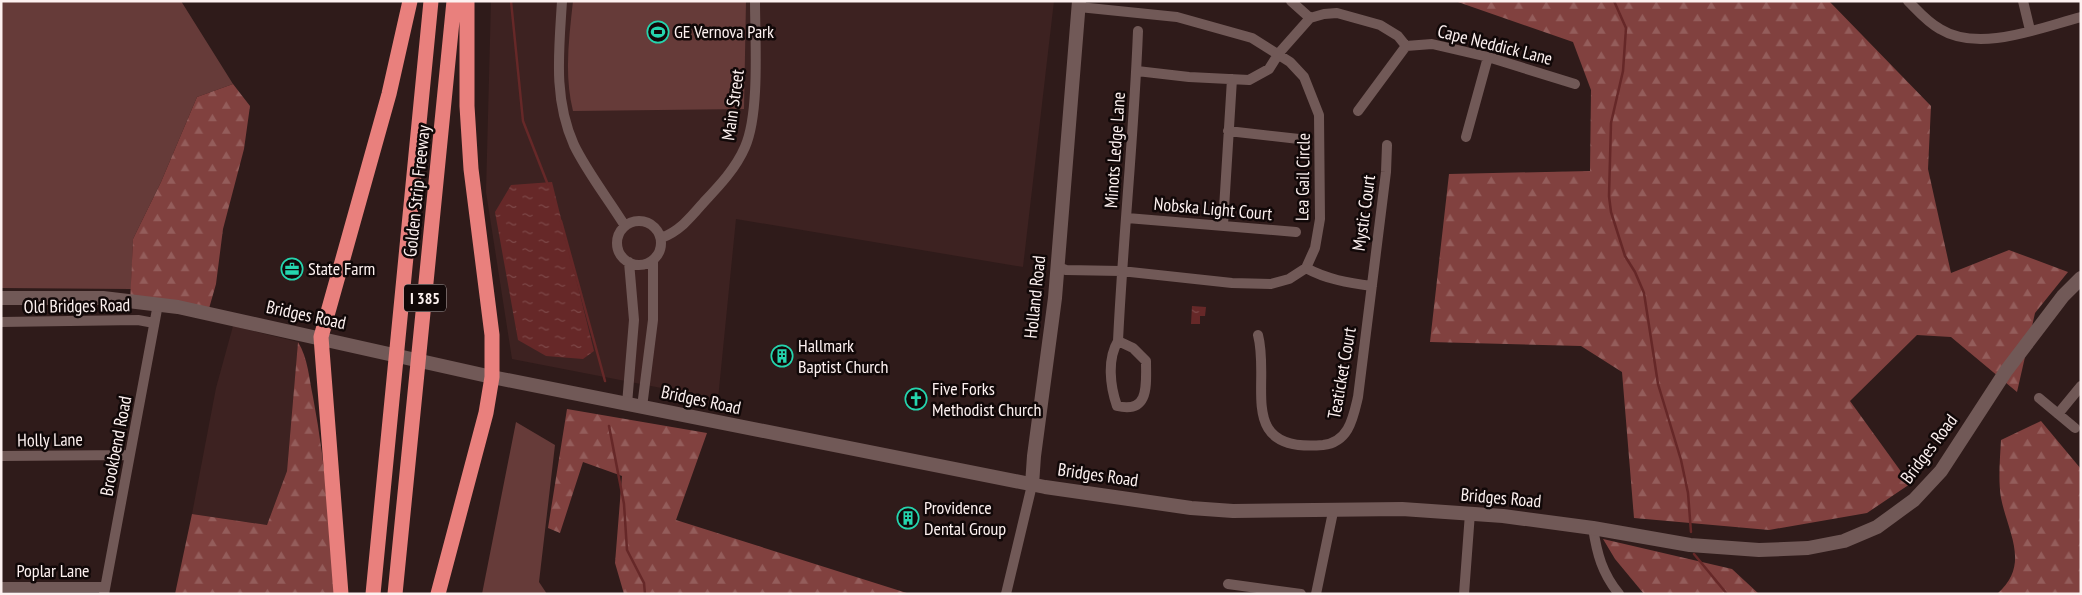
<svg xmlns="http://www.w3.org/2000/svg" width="2082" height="595" font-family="'PT Sans Narrow',sans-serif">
  <defs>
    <pattern id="forest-firs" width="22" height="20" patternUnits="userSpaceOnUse" patternTransform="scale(1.25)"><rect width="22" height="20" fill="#81413f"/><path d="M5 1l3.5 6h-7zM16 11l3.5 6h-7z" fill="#945d5b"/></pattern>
    <pattern id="water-ripples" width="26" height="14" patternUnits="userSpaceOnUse" patternTransform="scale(1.25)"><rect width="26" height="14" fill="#662828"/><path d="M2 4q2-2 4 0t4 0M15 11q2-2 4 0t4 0" fill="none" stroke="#7d4848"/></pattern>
  </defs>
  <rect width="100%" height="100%" fill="#2f1b1a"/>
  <path fill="#3d2221" d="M491 1H1054L1023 267 736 219 718 399 512 359 486 192Z
    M233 326 298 342 287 471 267 525 192 514 216 388Z"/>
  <path fill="#663b39" d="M1 1H181L233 84 197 97 161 182 133 239 131 289 1 288Z
    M573 1H746L744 109 573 111C564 75 569 38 573 1Z
    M516 422 555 445 539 582 547 594H482Z"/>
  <path fill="url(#forest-firs)" d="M1455 1H1829L1931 106 1928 169 1951 273 2009 250 2068 272 2035 313 2017 392 1951 337 1917 335 1850 401 1910 484 1867 513 1769 530 1634 518 1622 372 1581 346 1430 342 1449 174 1590 171 1591 90 1573 42Z
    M233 84 250 106 244 149 223 229 216 284 206 319 130 304 133 239 161 182 197 97Z
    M298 342C308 358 309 378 313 397 325 461 331 528 334 594H175L192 514 267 525 287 471Z
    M567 409 707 433 676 520 910 594H624L615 563 622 476 583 462 560 533 548 528Z
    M2041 421 2081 469V594H1997C2031 565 2008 533 2001 498 1998 480 2000 459 2001 440Z
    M1603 539 1732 569 1759 594H1644L1615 559Z"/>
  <path fill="url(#water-ripples)" d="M552 182 594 351 583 359 546 356 518 340 495 212 511 185Z
    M1192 306 1206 307 1205 316H1200V324H1191Z"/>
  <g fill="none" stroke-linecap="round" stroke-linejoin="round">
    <path stroke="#662828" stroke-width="2.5" d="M511 1 523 121 548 185
      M1614 1 1626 28 1623 71 1611 123 1609 196 1611 212 1625 256 1635 272 1644 293 1658 384 1681 460 1688 493 1691 532
      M561 221 605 381
      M609 426 624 504 627 550 644 583 645 594
      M1694 554 1727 594"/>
    <path stroke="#715957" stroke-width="10" d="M562 1C559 51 553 98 574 145 587 172 609 200 625 226
      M1291 1 1310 18
      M1908 1C1918 11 1927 22 1940 29 1979 53 2039 28 2081 17
      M2023 1 2030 30
      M1406 46 1432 44 1488 57 1575 84
      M1137 71 1189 77 1249 80 1269 69 1279 53 1310 18 1324 14 1337 13 1380 25 1398 36 1406 46
      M1358 111 1406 46
      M1228 131 1299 139
      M1466 137 1488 57
      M1127 218 1296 232
      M617 243a22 22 0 1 1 44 0a22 22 0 1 1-44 0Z
      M1223 225 1232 79
      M661 238C680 231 691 217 704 202 720 185 736 168 745 147 760 113 755 40 755 1
      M1058 267 1066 270 1121 271 1232 283 1271 284 1289 279 1306 268 1315 248 1320 219 1319 115 1304 77 1290 62 1252 38 1177 17 1079 7
      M1306 268C1326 279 1348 283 1372 286
      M1 322 138 320 154 323
      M1258 335C1271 384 1235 453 1323 445 1349 442 1353 418 1358 397L1386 172 1387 145
      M1118 341C1107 359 1110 386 1117 406 1150 414 1146 384 1146 361L1133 348 1118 341C1123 237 1134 135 1138 31
      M2039 398 2075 428
      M627 404 634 320 629 262
      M642 407 653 320V260
      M2058 414 2081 386
      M1 456 129 455
      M1593 528C1597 554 1602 573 1619 594
      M1228 584 1301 594
      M1 587H105
      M104 594 158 304
      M1006 594 1032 485
      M1316 594 1333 512
      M1464 594 1470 513"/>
    <path stroke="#715957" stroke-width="14" d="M1 298H103L178 307 492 377 1045 487 1191 508 1233 511 1402 509 1503 516 1593 528 1690 545 1759 550 1808 548 1844 541 1877 527 1914 500 1941 471 2006 371 2063 296 2081 278
      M1032 485 1034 456 1055 298 1079 1"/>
    <path stroke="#e9807d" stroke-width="15" d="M341 594 321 337 389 94 410 1
      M373 594 431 1
      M395 594 454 1
      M438 594 486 413 492 377V335L471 169 467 106V1"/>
  </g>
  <defs>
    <g id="stadium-ring" transform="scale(1.125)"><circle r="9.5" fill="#110808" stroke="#25d5ae" stroke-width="1.5"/><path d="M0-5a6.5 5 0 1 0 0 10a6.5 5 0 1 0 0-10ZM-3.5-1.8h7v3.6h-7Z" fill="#25d5ae"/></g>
    <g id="office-ring" transform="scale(1.125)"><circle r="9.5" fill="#110808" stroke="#25d5ae" stroke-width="1.5"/><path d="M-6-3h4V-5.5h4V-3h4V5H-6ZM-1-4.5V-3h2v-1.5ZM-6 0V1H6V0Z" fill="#25d5ae"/></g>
    <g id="building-ring" transform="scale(1.125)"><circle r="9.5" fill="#110808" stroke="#25d5ae" stroke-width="1.5"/><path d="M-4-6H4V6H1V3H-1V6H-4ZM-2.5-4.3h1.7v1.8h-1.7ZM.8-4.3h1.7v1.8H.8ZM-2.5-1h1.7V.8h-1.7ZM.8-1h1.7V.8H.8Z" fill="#25d5ae"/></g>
    <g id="church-ring" transform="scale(1.125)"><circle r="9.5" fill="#110808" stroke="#25d5ae" stroke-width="1.5"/><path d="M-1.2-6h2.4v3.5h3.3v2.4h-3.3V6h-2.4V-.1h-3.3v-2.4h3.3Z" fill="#25d5ae"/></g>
  </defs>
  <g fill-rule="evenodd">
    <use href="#stadium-ring" x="658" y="32"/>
    <use href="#office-ring" x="292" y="269"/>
    <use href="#building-ring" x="782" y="356"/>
    <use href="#church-ring" x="916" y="399"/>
    <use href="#building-ring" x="908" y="518"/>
  </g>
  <g text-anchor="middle" stroke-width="5" stroke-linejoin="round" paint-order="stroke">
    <rect fill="#110808" stroke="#b6abaa" stroke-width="1" x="404" y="284.5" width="42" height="27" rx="4"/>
    <g font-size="16" font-weight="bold" fill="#fdf1f0">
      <text x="425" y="304">I 385</text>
    </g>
    <g font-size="18" fill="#fdf1f0" stroke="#110808" text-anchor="start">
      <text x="674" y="38">GE Vernova Park</text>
      <text x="308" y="275">State Farm</text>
      <text x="798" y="352">Hallmark<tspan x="798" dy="21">Baptist Church</tspan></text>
      <text x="932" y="395">Five Forks<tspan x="932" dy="21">Methodist Church</tspan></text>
      <text x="924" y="514">Providence<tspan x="924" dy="21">Dental Group</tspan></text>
    </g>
    <g font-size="18" fill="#fdf1f0" stroke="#110808">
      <text transform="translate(1495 45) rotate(14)" y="6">Cape Neddick Lane</text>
      <text transform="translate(733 105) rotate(-82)" y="6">Main Street</text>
      <text transform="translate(1115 150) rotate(-86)" y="6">Minots Ledge Lane</text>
      <text transform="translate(1303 177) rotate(-89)" y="6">Lea Gail Circle</text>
      <text transform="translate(417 191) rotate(-84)" y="6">Golden Strip Freeway</text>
      <text transform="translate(1213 209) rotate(5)" y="6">Nobska Light Court</text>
      <text transform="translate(1364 213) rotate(-82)" y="6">Mystic Court</text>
      <text transform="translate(1035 297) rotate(-84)" y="6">Holland Road</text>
      <text transform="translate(77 306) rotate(-1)" y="6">Old Bridges Road</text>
      <text transform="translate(306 315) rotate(12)" y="6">Bridges Road</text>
      <text transform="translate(1342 373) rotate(-80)" y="6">Teaticket Court</text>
      <text transform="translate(701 400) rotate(12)" y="6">Bridges Road</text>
      <text transform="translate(50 440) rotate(-1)" y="6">Holly Lane</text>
      <text transform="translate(116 446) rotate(-79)" y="6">Brookbend Road</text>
      <text transform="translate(1929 449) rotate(-53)" y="6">Bridges Road</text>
      <text transform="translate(1098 475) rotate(8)" y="6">Bridges Road</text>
      <text transform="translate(1501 498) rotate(5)" y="6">Bridges Road</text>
      <text x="53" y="577">Poplar Lane</text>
    </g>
  </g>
  <rect width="2082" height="595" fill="none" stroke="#fdf1f0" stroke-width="5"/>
</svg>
